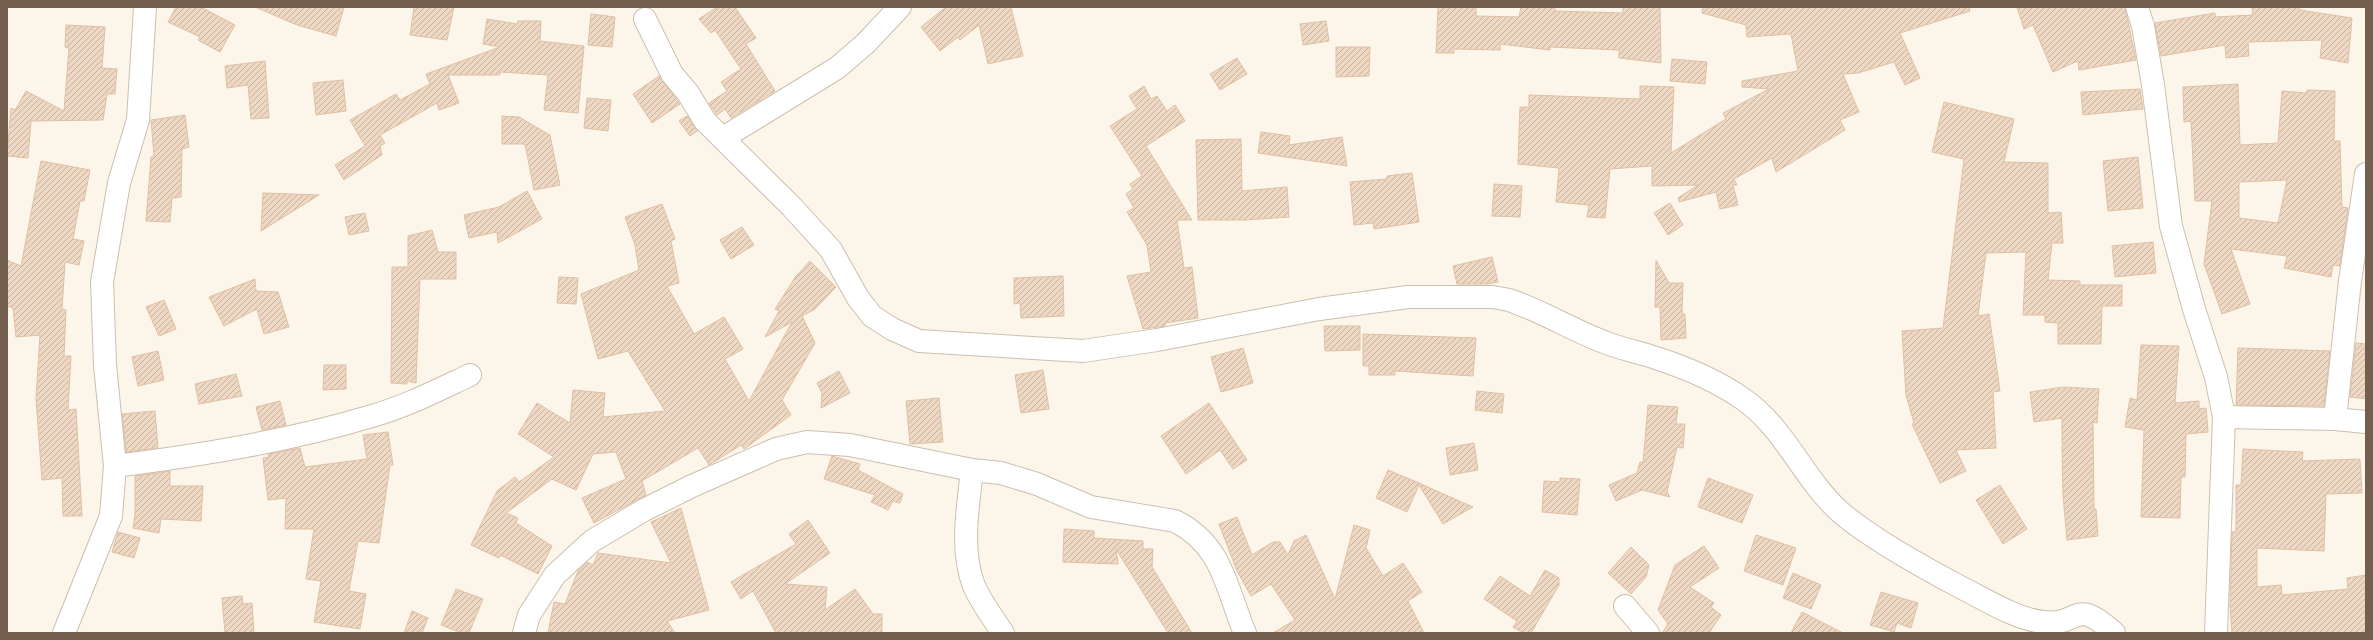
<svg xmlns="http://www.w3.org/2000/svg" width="2373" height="640" font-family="'Space Grotesk',sans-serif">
  <defs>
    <pattern id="building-hatch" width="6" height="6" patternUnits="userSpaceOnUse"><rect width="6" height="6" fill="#efd8c3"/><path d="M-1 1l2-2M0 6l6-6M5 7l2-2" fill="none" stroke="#c6b2a1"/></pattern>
  </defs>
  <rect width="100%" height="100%" fill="#fbf6e9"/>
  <path fill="url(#building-hatch)" stroke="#e0c0a4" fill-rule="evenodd" d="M176 7H201L235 25 220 52 198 40 200 37 168 22Z
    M255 7H344L336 36 297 25Z
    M414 7H454L447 40 410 35Z
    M717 7H735L756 38 746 44 775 91 731 118 725 109 717 115 709 103 727 91 721 82 741 69 715 30 711 33 699 19Z
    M946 7H1011L1023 56 988 64 979 25 960 40 958 37 940 51 921 27Z
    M1438 7H1476V16L1519 17 1521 7H1555V11L1623 13V7H1660L1661 63 1619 58V50L1550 47V50L1500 44V50L1454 49V53H1436Z
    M1703 7H1969L1970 11 1900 33 1920 78 1905 85 1894 62 1858 73 1843 74 1859 112 1840 120 1845 130 1776 172 1772 158 1734 179 1737 185H1733L1738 205 1720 209 1716 192 1679 202 1678 198 1698 185 1652 186V166L1610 169 1605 218 1587 217 1589 205 1556 202 1559 168 1518 164 1520 107H1529V95L1640 99V86L1674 87 1671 153 1726 119 1723 113 1769 89 1742 87V81L1798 71 1791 34 1747 37 1746 25 1702 13Z
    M2017 7H2125L2136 60 2079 70 2078 61 2053 72 2033 25 2024 29Z
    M2252 7H2299L2300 10 2352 18 2348 63 2320 58 2322 40 2248 42 2249 56 2226 58 2225 45 2161 56 2155 23 2215 13V17L2253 15Z
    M591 14 615 17 612 47 588 45Z
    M487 19 517 24 518 21H541L540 41 584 46 578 113 544 110 548 75 500 72V75H448L459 103 439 110 437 103 380 135 385 143 380 146 382 155 344 180 335 165 365 146 350 120 396 94 400 100 430 84 426 74 500 47 483 44Z
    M1326 21 1329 41 1303 45 1300 24Z
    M66 25 105 27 102 68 117 69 115 94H107L103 120 31 121 28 158 7 156 11 108 15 110 26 91 64 111 69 48 65 47Z
    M1336 47H1370L1369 76 1336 77Z
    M1237 58 1247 74 1220 90 1210 74Z
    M1672 59 1707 62 1705 84 1670 81Z
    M265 61 269 118 251 119 248 85 227 88 225 66Z
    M659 76 680 104 652 123 633 94Z
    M343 80 346 111 316 115 313 83Z
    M2238 84 2240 145 2278 143 2282 91 2307 93V90L2335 91 2334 141H2340L2342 207 2348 208 2340 266 2333 265 2331 277 2284 268 2287 256 2231 249 2250 304 2222 314 2204 264 2212 201H2195L2191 121 2184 122 2183 87ZM2287 180 2278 223 2239 218V182Z
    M1144 86 1151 99 1157 96 1167 111 1175 105 1185 121 1146 146 1192 220H1177L1184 268 1192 267 1198 318 1165 323V326L1143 329 1127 276 1151 272 1147 245 1127 212 1134 208 1126 194 1133 189 1130 184 1142 176 1110 126 1137 109 1129 96Z
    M2140 89 2143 109 2083 115 2081 92Z
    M587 98 611 100 608 131 584 128Z
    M1944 102 2014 119 2004 162 2048 163V213L2061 212 2063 243H2052L2048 280 2080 281V285H2122V306H2102L2101 344H2058V323L2045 322V315H2023L2026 252 1986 253 1978 316 1989 314 2000 391 1993 392 1996 448 1956 450 1966 471 1940 483 1912 424 1914 423 1906 395 1902 331 1943 328 1964 159 1932 152Z
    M185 115 189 147 182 149 181 197 172 198 170 222 146 221 151 157 154 156 151 120Z
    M502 116 519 117 550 135 560 185 534 190 525 144H502Z
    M687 116 697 131 690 136 679 121Z
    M1261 132 1290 136 1289 145 1342 137 1347 166 1258 153Z
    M1241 139 1242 191 1287 187 1289 217 1246 220H1198L1196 140Z
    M2138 157 2143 208 2108 211 2103 161Z
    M41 161 90 170 84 201H80L73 239 84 241 79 265 65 262 62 309 66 310 64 356H71L68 410 76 409 82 516H63L62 478 42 480 36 399 40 335 16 337 13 308 7 306V260L21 266Z
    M1412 173 1419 222 1374 229 1373 223 1354 225 1350 182 1387 179V176Z
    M1494 184 1522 186 1520 217 1492 216Z
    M527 191 542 219 498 243 497 232 469 238 464 215 499 207Z
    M263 193 319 195 261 231Z
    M1670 203 1683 225 1668 235 1654 213Z
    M662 204 675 239 671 241 679 283 667 286 694 334 724 317 743 349 725 359 749 401 792 322 765 337 779 311 775 309 796 276 810 261 836 287 815 309 802 316 815 343 782 400 791 415 744 449 741 445 709 465 698 448 642 481 646 495 594 523 582 498 626 479 616 452 593 454 576 490 552 479 506 513 518 518 516 523 552 546 538 574 500 555 499 558 471 545 497 491 515 477 519 482 554 457 518 434 537 403 570 423 573 390 605 393 603 417 665 411 628 351 598 359 581 294 639 270 635 245 625 217Z
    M365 213 369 231 349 235 345 217Z
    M742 227 754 245 731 259 720 240Z
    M432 230 438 252H456V279H420L416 383 407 381V384L391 383 392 267H408V236Z
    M2153 242 2156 273 2115 277 2112 246Z
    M1492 257 1498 282 1487 284H1457L1453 266Z
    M1656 260 1669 283H1683L1682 314H1685L1686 338 1661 340 1660 307H1655Z
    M1063 276 1064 316 1021 318 1020 303 1014 304V278Z
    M559 277 578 278 576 304 557 303Z
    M255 279 256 291 278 292 289 327 264 334 257 309 224 326 209 297Z
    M164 300 176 329 159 336 146 307Z
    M1324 326H1360V350L1325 351Z
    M1363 334 1476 338 1473 376 1395 371V375H1369V366H1363Z
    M2356 343 2366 344V399L2350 397Z
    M2141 345 2179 346 2175 403 2199 401V409L2206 408 2208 432 2186 434 2185 477H2181L2180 518 2141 517 2144 430 2125 427 2130 398 2137 400Z
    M1243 348 1253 383 1221 392 1211 357Z
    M2238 348 2330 351 2324 406 2236 405Z
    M158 351 164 380 138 386 132 357Z
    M324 365H346V389L323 390Z
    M1043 370 1049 409 1021 413 1015 375Z
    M839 371 850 393 821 408 822 393 817 383Z
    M236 374 242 396 199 404 195 384Z
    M2063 387 2099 389 2097 423 2093 422 2094 509H2096L2098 536 2067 540 2063 495 2062 446 2066 443 2062 444V418L2034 422 2030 392Z
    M1477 391 1504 394 1502 413 1475 410Z
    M939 398 943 442 910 444 906 401Z
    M280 401 286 425 262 430 256 407Z
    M1209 403 1247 460 1233 469 1220 450 1186 474 1161 436Z
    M1648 405 1678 407 1676 424H1685L1683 448 1677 447 1667 492 1670 497 1642 490 1616 501 1609 485 1637 473 1640 462 1643 463Z
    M155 411 158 448 126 452 122 414Z
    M388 432 393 465H390L379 543 358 541 349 591 366 594 360 629 314 622 321 581 306 579 314 529H285L286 498 268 500 263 458 269 457 268 454 300 448 305 467 367 459 363 435Z
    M1474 443 1478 470 1450 475 1446 448Z
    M2243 449 2303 452 2302 461 2360 459 2362 493 2326 494 2324 551 2257 548V587L2281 585 2282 595 2348 589 2347 578 2366 575V633H2232L2230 605 2232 532H2236V485H2241Z
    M832 456 860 464 858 470 903 494 900 503 893 501 888 510 871 502 875 495 824 479Z
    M1388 470 1419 483 1473 507 1443 524 1419 485 1407 512 1376 498Z
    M170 471V486H203L201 521 161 519 159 533 133 528 135 515V476Z
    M1560 478 1580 479 1577 515 1542 512 1544 481 1560 482Z
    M1708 478 1753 495 1742 523 1698 507Z
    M2000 485 2027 529 2003 544 1976 500Z
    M681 508 709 610 667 621 675 633H548L554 602 565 604 578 571 587 562 593 565 598 553 671 563 651 522Z
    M1237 517 1252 555 1273 542H1280L1288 555 1294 541 1306 535 1335 599 1354 525 1370 530 1366 548 1383 576 1403 563 1422 592 1408 601 1424 633H1273L1295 620 1271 584 1251 596 1237 571 1219 524Z
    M808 520 830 553 785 584 827 587 825 610 855 589 873 614H882V633H776L753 591 741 599 731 582 796 544 789 534Z
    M1064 529 1094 531V538L1143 541V549H1153L1152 567 1192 633H1168L1116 549 1118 564 1063 562Z
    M118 532 140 538 134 558 112 552Z
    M1756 535 1796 548 1783 585 1744 571Z
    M1704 546 1719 568 1690 587 1714 603 1711 607 1721 615 1709 633H1662L1668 624 1658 610 1675 565Z
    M1631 547 1649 565 1646 577 1631 594 1608 573Z
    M1545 570 1559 578V585L1531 633H1523L1513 627 1517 621 1484 599 1500 576 1530 596Z
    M1793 573 1821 585 1811 609 1783 598Z
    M456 589 483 599 469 633H462L441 625Z
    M1881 592 1918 603 1911 628 1897 623 1894 632 1870 625Z
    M242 596 243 604 252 603 254 633H225L222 598Z
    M412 611 428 618 422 633H404Z
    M1802 612 1843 633H1791Z"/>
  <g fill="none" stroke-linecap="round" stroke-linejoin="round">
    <g stroke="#cdbfb0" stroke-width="24">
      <path id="minor" d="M2137 7 2143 26 2153 85 2171 226 2194 309 2216 377 2224 417 2216 633
        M645 19 672 74 688 93 705 121 792 207 831 250 858 298 872 316 892 329 919 341 1083 351 1157 340 1319 309 1408 297H1493L1509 300C1542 311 1572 330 1604 342 1621 349 1639 352 1656 358 1687 368 1716 380 1743 399 1784 427 1803 478 1839 511 1871 539 1926 569 1964 589 1988 601 2016 619 2043 622 2081 627 2072 595 2114 633
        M723 138 837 68 865 44 900 7
        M2224 417 2335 419 2366 422
        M2335 419 2350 281 2366 174
        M115 466C202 455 289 441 372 416 407 406 438 390 470 375
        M972 470C968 507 960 550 974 586 981 602 993 618 1003 633
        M1625 606 1648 633
        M64 633 111 516 115 466 105 365 102 282 119 183 138 120 145 7
        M524 633 529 615 555 575 592 541 644 510 692 486 776 449 807 442 850 445 972 470 1001 473 1037 484 1091 507 1175 521C1223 545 1226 588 1245 633"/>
    </g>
    <use href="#minor" stroke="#fff" stroke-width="22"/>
  </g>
  <rect width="2373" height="640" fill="none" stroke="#745f4e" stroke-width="16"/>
</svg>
